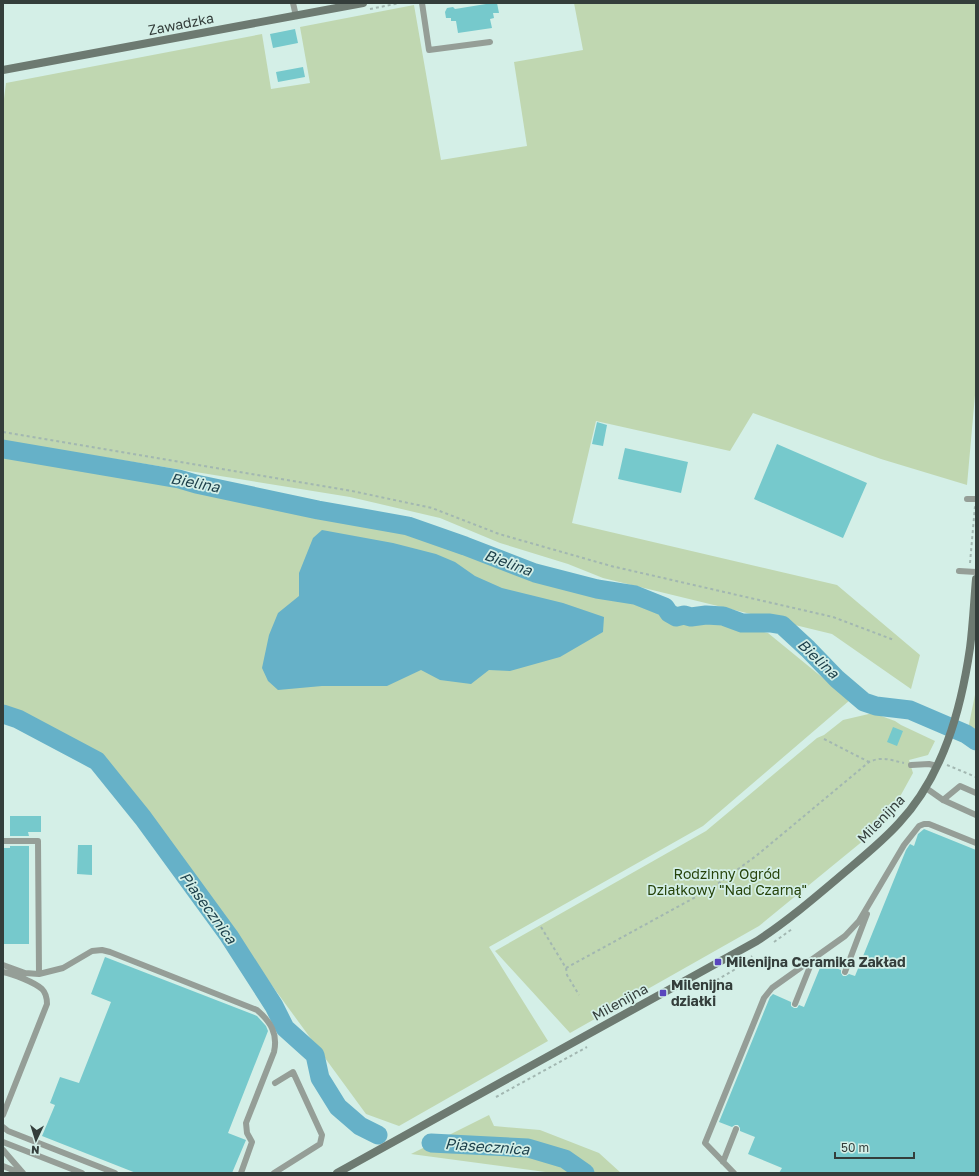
<svg xmlns="http://www.w3.org/2000/svg" width="979" height="1176" font-family="'Golos Text',sans-serif">
  <rect width="100%" height="100%" fill="#d4efe7"/>
  <path fill="#c0d7b1" d="M574 3H976V384L967 485 881 459 753 413 730 451 596 421 572 523 837 585 920 655 911 689 832 634 603 578 568 564 500 543 440 518 350 497 3 441V107L6 83 262 34 271 89 310 83 300 27 414 5 441 160 527 146 514 62 583 50Z
    M3 450 179 481 407 530 535 577 768 633 850 700 703 826 489 947 548 1041 399 1126 366 1114 156 827 98 760 19 718 3 713Z
    M976 690V735L968 729Z
    M873 713 895 721 901 725 935 741 928 755 909 760 913 773 886 822 759 926 570 1033 495 951 706 831 817 738 824 735 843 720Z
    M489 1115 494 1126 540 1130 599 1153 621 1173H553L411 1154Z"/>
  <path fill="#66b1c8" d="M322 530 393 543 436 554 455 562 475 576 502 588 563 603 604 617 603 632 560 657 510 671 489 670 471 684 440 680 421 670 387 686H322L278 690 268 681 262 668 269 635 278 613 299 596V573L313 538Z"/>
  <g fill="none" stroke-linecap="round" stroke-linejoin="round">
    <path stroke="#66b1c8" stroke-width="19" d="M3 449 179 479 196 484 318 510 408 526 465 546 535 573 597 589 635 595 665 607 669 613 676 617 684 615 691 617 706 615 723 616 742 623H770L782 625 808 649 837 679 864 702 876 706 910 710 966 734 976 741
      M3 714 18 719 97 761 143 818 229 936 274 1006 285 1028 315 1055 320 1078 338 1107 360 1126 378 1135
      M431 1143 528 1148 565 1159 585 1173"/>
  </g>
  <path fill="#76c9cc" d="M487 3H497L499 13H493L494 18 490 19 492 28 458 33 456 21H451V18H446L445 12 447 8 453 7 455 9 486 4Z
    M295 29 298 43 273 48 270 34Z
    M303 67 305 77 278 82 276 72Z
    M597 422 607 425 603 446 592 444Z
    M777 444 867 483 843 538 754 499Z
    M625 448 688 462 681 493 618 479Z
    M893 727 903 731 897 746 887 742Z
    M10 816H41V832H28L29 836H10Z
    M924 829 976 850V1173H779L782 1168 748 1154 755 1137 740 1131V1128L738 1125H735L732 1127 719 1122 770 997 773 994 791 1002V1006L794 1008H797L799 1005 804 1007 822 963 841 970V973L843 976H846L849 974 855 976 906 850 910 844 914 846 918 834Z
    M78 845H92V875L77 874Z
    M10 846H29V944H3V848H10Z
    M105 957 257 1016 266 1026 268 1031 228 1133 246 1140 232 1173H136L42 1136 55 1105 50 1103 60 1077 79 1083 111 1002 91 994Z"/>
  <g fill="none" stroke-linecap="round" stroke-linejoin="round">
    <path stroke="#a2b7b1" stroke-width="2" stroke-dasharray="3 3" stroke-linecap="butt" d="M370 9 400 3
      M3 432 352 491 432 508 499 534 611 566 833 617 894 640
      M970 563 975 506
      M824 739 869 762
      M947 765 976 777
      M541 927 566 968 712 888 756 856 869 762C882 756 890 760 904 763
      M774 942 792 929
      M566 968 567 975 579 995
      M694 987 708 985 739 967 752 956
      M496 1097 587 1047"/>
    <path stroke="#959e97" stroke-width="6" d="M293 3 296 16
      M422 3 429 50 490 42
      M967 499H976
      M959 571 976 572
      M911 765 929 764 937 766
      M926 788 943 800 976 815
      M943 800 960 786 976 793
      M3 841H38L39 974
      M3 965 25 973 39 974 63 968 92 951 102 950 110 952 257 1010C271 1022 278 1034 274 1052L246 1123 247 1133 252 1142 241 1173
      M3 972C13 974 34 982 42 989 46 993 47 998 47 1004L3 1115
      M845 972 867 914
      M795 1004 813 959
      M3 1127 8 1131 115 1173
      M3 1142 82 1173
      M3 1150 23 1173
      M723 1162 736 1129
      M3 1166 20 1173
      M274 1173 320 1144 322 1135 293 1072 275 1083
      M734 1173 705 1143 764 998 772 988 845 936 859 921 904 845 919 826 924 824H929L976 843"/>
    <path stroke="#6d7a71" stroke-width="8" d="M3 70 363 3
      M337 1173 757 941C786 922 812 900 838 878 859 860 881 843 899 823 943 776 961 710 970 648 973 625 974 602 976 579"/>
  </g>
  <g fill="#5945bd" stroke="#d4efe7" stroke-width="1.5">
    <rect x="714" y="958" width="8" height="8" rx="2"/>
    <rect x="659" y="989" width="8" height="8" rx="2"/>
  </g>
  <g text-anchor="middle" stroke-width="3.5" stroke-linejoin="round" paint-order="stroke">
    <g font-size="14" fill="#343e3b" stroke="#d4efe7">
      <text transform="translate(181 24) rotate(-11)" y="5">Zawadzka</text>
      <text transform="translate(881 819) rotate(-46)" y="5">Milenijna</text>
      <text transform="translate(620 1002) rotate(-29)" y="5">Milenijna</text>
    </g>
    <g font-size="14" fill="#26430a" stroke="#d4efe7">
      <text x="727" y="879">Rodzinny Ogród<tspan x="727" dy="16">Działkowy "Nad Czarną"</tspan></text>
    </g>
    <g font-size="14" font-weight="bold" fill="#343e3b" stroke="#d4efe7" text-anchor="start">
      <text x="726" y="967">Milenijna Ceramika Zakład</text>
      <text x="671" y="990">Milenijna<tspan x="671" dy="16">działki</tspan></text>
    </g>
    <g font-size="15" font-style="italic" fill="#1c3f4a" stroke="#d4efe7">
      <text transform="translate(195 483) rotate(11)" y="5">Bielina</text>
      <text transform="translate(508 563) rotate(20)" y="5">Bielina</text>
      <text transform="translate(818 659) rotate(43)" y="5">Bielina</text>
      <text transform="translate(208 908) rotate(54)" y="5">Piasecznica</text>
      <text transform="translate(487 1147) rotate(4)" y="5">Piasecznica</text>
    </g>
  </g>
  <rect width="979" height="1176" fill="none" stroke="#343e3b" stroke-width="8"/>
  <g transform="translate(36 1140) rotate(184)" stroke="#d4efe7" stroke-width="3" paint-order="stroke">
  <path d="M0-3L7 15L0 10L-7 15Z" fill="#343e3b"/>
  <text y="-6" font-size="11" font-weight="bold" text-anchor="middle" fill="#343e3b">N</text>
  </g>
  <path d="M835 1152v6h79v-6" fill="none" stroke="#343e3b" stroke-width="2"/>
  <text x="841" y="1152" font-size="12" fill="#343e3b" stroke="#d4efe7" stroke-width="3" paint-order="stroke">50 m</text>
</svg>
